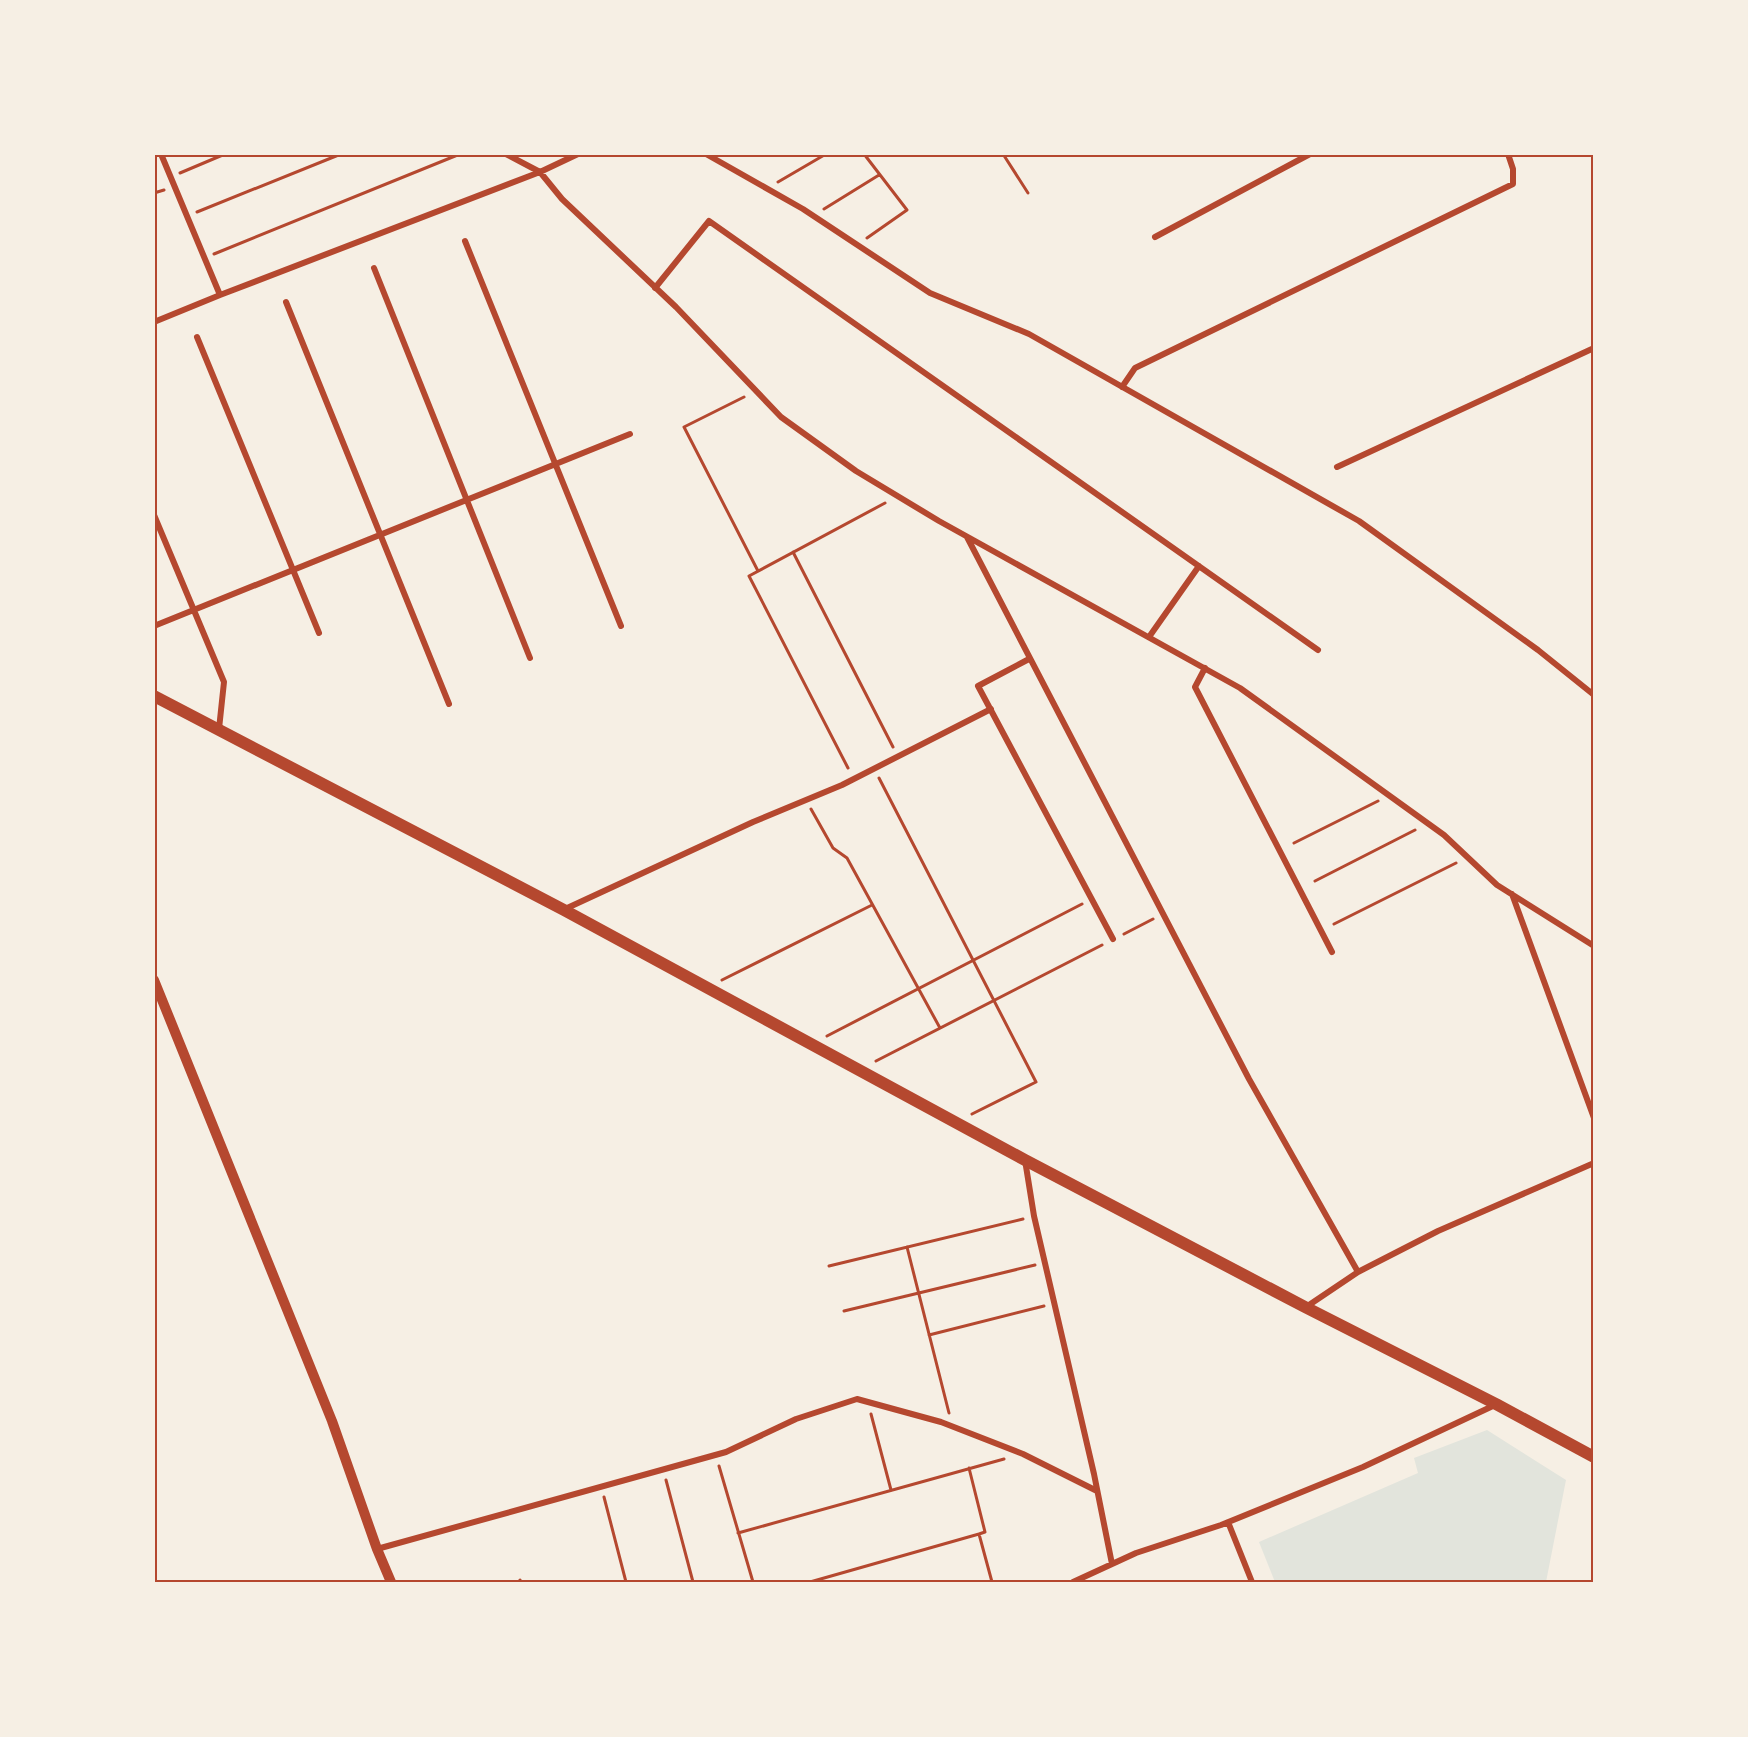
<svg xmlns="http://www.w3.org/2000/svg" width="1748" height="1737" font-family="'Sofia Sans Condensed',sans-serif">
  <rect width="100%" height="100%" fill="#f6efe4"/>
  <path fill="#e2e4dc" d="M1487 1430 1566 1480 1546 1582H1275L1259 1542 1418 1473 1414 1458Z"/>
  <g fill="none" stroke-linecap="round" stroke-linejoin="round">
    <path stroke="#b5482f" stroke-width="3" d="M864 154 907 210 867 238
      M1003 154 1028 193
      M180 173 225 154
      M778 182 826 154
      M154 193 164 190
      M824 209 879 175
      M197 212 341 154
      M214 254 460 154
      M744 397 684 427 758 571
      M793 552 893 747
      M848 768 749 576 885 503
      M879 778 1036 1082 972 1114
      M811 809 833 848 847 858 940 1028
      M1294 843 1378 801
      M1315 881 1415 830
      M1334 924 1456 863
      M1124 934 1153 919
      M722 980 872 905
      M827 1036 1082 904
      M876 1061 1102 945
      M907 1247 949 1413
      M829 1266 1023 1219
      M844 1311 1035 1265
      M929 1335 1044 1306
      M871 1414 891 1490
      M719 1466 753 1582
      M969 1468 985 1532 979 1534 992 1582
      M666 1480 693 1582
      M604 1497 626 1582
      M738 1533 1004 1459
      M520 1580 521 1582
      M810 1582 979 1534"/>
    <path stroke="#b5482f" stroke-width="6" d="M506 154 540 172 562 199 676 307 781 417 856 471 939 521 1240 688 1444 835 1497 885 1594 946
      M706 154 803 209 930 293 1029 334 1359 521 1538 650 1594 695
      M1155 237 1310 154
      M465 241 621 626
      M374 268 530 658
      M655 288 709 221 1318 650
      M220 295 540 172 578 154
      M286 302 449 704
      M154 322 220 295 161 154
      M197 337 319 633
      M1122 387 1135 368 1513 184V169L1508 154
      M1337 467 1594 348
      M154 515 224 682 219 729
      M967 537 1249 1079 1358 1272
      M154 626 630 434
      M1149 637 1199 566
      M1029 659 978 686 1113 939
      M1205 668 1195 687 1332 952
      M1512 894 1594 1118
      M565 909 753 822 842 785 991 709
      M1025 1160 1034 1216 1094 1474 1112 1564
      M1306 1307 1358 1272 1438 1231 1594 1163
      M1228 1522 1252 1582
      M377 1549 726 1452 796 1419 857 1399 941 1422 1023 1454 1097 1491
      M1073 1582 1136 1553 1221 1525 1363 1467 1495 1405"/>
    <path stroke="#b5482f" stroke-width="10" d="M154 980 332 1421 377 1549 391 1582"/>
    <path stroke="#b5482f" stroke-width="12" d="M154 696 564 910 1025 1160 1305 1307 1496 1404 1594 1457"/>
  </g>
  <rect width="1748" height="1737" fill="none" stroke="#f6efe4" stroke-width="312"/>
  <rect x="156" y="156" width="1436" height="1425" fill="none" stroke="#b5482f" stroke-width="2"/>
</svg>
